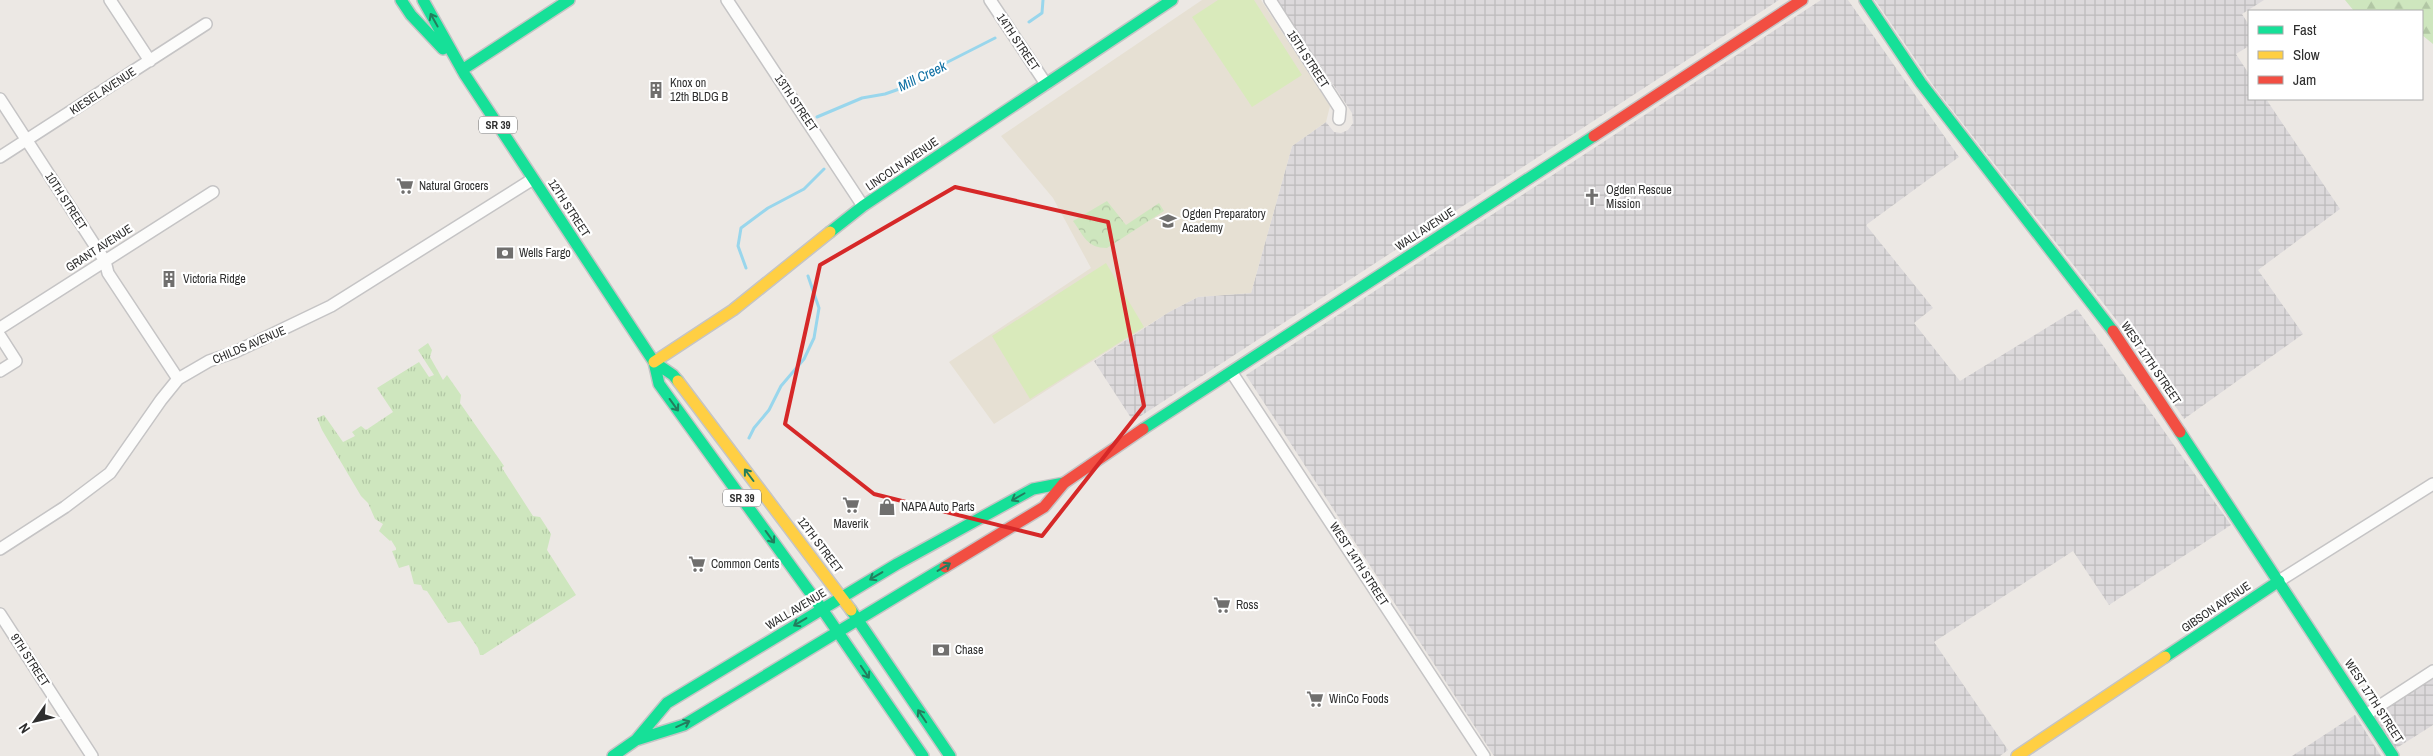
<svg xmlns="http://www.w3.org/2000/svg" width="2433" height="756" font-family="'Archivo Narrow',sans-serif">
  <defs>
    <pattern id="industrial-grid" width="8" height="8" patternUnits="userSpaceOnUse" patternTransform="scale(1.25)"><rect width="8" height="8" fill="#dcd9db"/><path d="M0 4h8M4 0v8" fill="none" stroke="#bdbbbc"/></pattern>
    <pattern id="grass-tufts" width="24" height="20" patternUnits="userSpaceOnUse" patternTransform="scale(1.25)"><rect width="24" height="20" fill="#cee6be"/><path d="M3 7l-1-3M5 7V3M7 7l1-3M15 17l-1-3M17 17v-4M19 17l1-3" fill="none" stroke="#b1c6a4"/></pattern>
    <pattern id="forest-firs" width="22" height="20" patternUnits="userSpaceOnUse" patternTransform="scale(1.25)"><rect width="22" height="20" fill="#cee6be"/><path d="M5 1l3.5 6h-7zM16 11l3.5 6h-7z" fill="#b1c6a4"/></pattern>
    <pattern id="park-crowns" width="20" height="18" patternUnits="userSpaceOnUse" patternTransform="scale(1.25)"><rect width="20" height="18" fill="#cee6be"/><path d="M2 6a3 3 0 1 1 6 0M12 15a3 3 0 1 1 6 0" fill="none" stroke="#b1c6a4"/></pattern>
  </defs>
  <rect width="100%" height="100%" fill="#ece8e4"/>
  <path fill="url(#industrial-grid)" d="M1277 0H1779L1133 421 1094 361 1169 312 1198 297 1251 293 1292 146 1326 122 1334 132 1341 133 1348 130 1353 123 1352 113Z
    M1821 0H1848L1959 157 1866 225 1933 308 1914 323 1960 381 2077 309 2231 525 2109 605 2073 551 1934 642 2008 750 2000 756H1494L1246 375Z
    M1875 0H2264L2242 14 2249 25V46L2236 54 2249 74V99H2266L2340 209 2258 270 2303 334 2184 419 2122 327 1935 88Z
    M2433 676V725L2395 749 2374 716Z
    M2355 715 2381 756H2292Z"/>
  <path fill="#e6e0d3" d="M1202 0H1261L1330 106 1326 122 1292 146 1251 293 1198 297 1169 312 994 424 949 362 1091 268 1053 198 1001 136Z"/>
  <path fill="url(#grass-tufts)" d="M428 343 432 350 430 357 443 380 447 375 461 395 460 403 504 466 502 468 533 516 540 517 551 534 547 550 576 595 483 655H480L478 648 460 621 448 623 427 591 423 590 421 585 414 584 409 565 399 568 392 551 396 550V548L391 540 390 541 379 531 383 524 375 519 368 503 361 496 322 430 317 418 324 415 343 442 355 436 352 432 361 426 366 430 393 412 377 388 419 362 429 377 434 375 418 350Z"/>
  <path fill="url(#forest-firs)" d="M2345 0H2433V44L2422 35V11H2354Z"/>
  <path fill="url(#park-crowns)" d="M1107 201 1126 225 1159 203 1164 211 1107 248C1087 248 1084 236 1073 221Z"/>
  <path fill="#d9eabb" d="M1218 0H1254L1302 75 1252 107 1192 17Z
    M1106 263 1144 327 1030 399 992 336Z"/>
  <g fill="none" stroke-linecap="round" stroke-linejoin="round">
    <path stroke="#99d6ec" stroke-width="3" d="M1029 22 1042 13 1043 0
      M817 117 862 98 885 94 905 87 932 70 995 38
      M746 268 738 246 741 228 768 208 804 189 824 169
      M749 438 754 428 769 410 781 386 804 359 814 338 819 308 808 276"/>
    <g stroke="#c5c4c5" stroke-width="14">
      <path id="street" d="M110 0 150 61
        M727 0 863 206
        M990 0 1046 84
        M1270 0 1340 109 1339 119
        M0 99 105 261 108 273 178 379
        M0 157 206 24
        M0 328 213 192
        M0 336 16 361 0 371
        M1232 373 1484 756
        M0 549 65 507 110 473 161 400 178 379 209 361 235 352 331 306 533 179
        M2279 581 2433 484
        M0 614 92 756
        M2367 714 2433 671"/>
    </g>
    <g stroke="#c5c4c5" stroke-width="14">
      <path id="fast" d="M401 0 411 15 443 49
        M423 0 465 75 654 362 673 375 678 381
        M1865 0 1921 83 2113 331
        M462 70 569 0
        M830 232 863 206 1172 0
        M654 362 659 384 822 609 923 756
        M1143 429 1594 136
        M2180 432 2393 756
        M851 610 950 756
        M2165 657 2279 581
        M636 740 684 725 945 567
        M613 756 636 740 667 703 897 564 1033 489 1064 483"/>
    </g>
    <g stroke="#c5c4c5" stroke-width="14">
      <path id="slow" d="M654 362 733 310 830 232
        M678 381 851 610
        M2017 756 2165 657"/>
    </g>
    <g stroke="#c5c4c5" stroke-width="14">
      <path id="jam" d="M1594 136 1802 0
        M2113 331 2180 432
        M945 567 1044 507 1064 483 1143 429"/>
    </g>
    <use href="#street" stroke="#fcfcfb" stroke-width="11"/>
    <use href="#fast" stroke="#16e098" stroke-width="11"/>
    <use href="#slow" stroke="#ffcf43" stroke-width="11"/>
    <use href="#jam" stroke="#f24e42" stroke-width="11"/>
  </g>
  <defs><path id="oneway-shaft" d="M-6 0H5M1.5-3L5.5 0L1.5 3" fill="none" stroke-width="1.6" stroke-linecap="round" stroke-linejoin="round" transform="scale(1.25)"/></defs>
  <g stroke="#237e5e">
    <use href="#oneway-shaft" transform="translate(434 20) rotate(-119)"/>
    <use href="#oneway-shaft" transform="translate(674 405) rotate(54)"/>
    <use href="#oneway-shaft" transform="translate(749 475) rotate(-127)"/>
    <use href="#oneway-shaft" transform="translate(1018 497) rotate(150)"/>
    <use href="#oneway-shaft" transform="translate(770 537) rotate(54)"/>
    <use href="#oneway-shaft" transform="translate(944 567) rotate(-31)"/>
    <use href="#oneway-shaft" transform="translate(876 576) rotate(149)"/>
    <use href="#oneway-shaft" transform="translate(800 622) rotate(149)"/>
    <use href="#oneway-shaft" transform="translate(865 672) rotate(56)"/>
    <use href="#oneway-shaft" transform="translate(922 716) rotate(-124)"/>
    <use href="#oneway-shaft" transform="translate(683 724) rotate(-24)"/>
  </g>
  <path fill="none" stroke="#d62828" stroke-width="4" stroke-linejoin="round" d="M955 187 1108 222 1144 406 1042 536 874 494 785 424 820 265Z"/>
  <defs>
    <g id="building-bare" transform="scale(1.35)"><path d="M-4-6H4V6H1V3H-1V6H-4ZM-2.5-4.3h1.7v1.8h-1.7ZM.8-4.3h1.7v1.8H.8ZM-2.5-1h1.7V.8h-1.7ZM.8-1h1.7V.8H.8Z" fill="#706f6e" stroke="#fff" stroke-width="2.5" paint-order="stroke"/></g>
    <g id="supermarket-bare" transform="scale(1.35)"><path d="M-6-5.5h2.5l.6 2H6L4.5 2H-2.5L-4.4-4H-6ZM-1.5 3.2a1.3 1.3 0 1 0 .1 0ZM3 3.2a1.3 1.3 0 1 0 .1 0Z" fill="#706f6e" stroke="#fff" stroke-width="2.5" paint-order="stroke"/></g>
    <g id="church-bare" transform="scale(1.35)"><path d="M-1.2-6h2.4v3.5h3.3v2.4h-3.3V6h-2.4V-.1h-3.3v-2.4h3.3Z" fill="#706f6e" stroke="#fff" stroke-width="2.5" paint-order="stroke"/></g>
    <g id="school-bare" transform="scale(1.35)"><path d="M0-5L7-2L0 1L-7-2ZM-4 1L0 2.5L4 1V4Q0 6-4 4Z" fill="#706f6e" stroke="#fff" stroke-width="2.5" paint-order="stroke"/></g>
    <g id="bank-bare" transform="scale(1.35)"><path d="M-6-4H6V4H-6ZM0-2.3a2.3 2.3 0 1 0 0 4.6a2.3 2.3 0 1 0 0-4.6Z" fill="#706f6e" stroke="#fff" stroke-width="2.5" paint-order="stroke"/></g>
    <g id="shop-bare" transform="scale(1.35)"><path d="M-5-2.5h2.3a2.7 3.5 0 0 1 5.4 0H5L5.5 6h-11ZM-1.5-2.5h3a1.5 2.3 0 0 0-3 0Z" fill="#706f6e" stroke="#fff" stroke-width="2.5" paint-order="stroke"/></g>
  </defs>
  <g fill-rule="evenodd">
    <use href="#building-bare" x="656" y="90"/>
    <use href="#supermarket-bare" x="405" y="186"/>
    <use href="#church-bare" x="1592" y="197"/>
    <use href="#school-bare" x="1168" y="221"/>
    <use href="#bank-bare" x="505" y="253"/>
    <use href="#building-bare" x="169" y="279"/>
    <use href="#supermarket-bare" x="851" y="505"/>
    <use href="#shop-bare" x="887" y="507"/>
    <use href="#supermarket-bare" x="697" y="564"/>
    <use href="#supermarket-bare" x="1222" y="605"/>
    <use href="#bank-bare" x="941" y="650"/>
    <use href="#supermarket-bare" x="1315" y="699"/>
  </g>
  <g text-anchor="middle" stroke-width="4.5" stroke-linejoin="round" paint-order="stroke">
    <g fill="#fff" stroke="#6d6d6d" stroke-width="1">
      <rect x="479" y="116.5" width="38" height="17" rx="4"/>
      <rect x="723" y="489.5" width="38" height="17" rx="4"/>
    </g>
    <g font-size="11" font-weight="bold" fill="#2e2e2e">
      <text x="498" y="129">SR 39</text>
      <text x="742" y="502">SR 39</text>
    </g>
    <g font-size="12" fill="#2e2e2e" stroke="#fff">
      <text transform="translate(1018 42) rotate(56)" y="4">14TH STREET</text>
      <text transform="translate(1308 59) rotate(57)" y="4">15TH STREET</text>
      <text transform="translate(103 91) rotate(-33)" y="4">KIESEL AVENUE</text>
      <text transform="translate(796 103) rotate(56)" y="4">13TH STREET</text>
      <text transform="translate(902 164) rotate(-34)" y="4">LINCOLN AVENUE</text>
      <text transform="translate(66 201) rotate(57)" y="4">10TH STREET</text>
      <text transform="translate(569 208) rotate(57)" y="4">12TH STREET</text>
      <text transform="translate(1425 229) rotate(-33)" y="4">WALL AVENUE</text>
      <text transform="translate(99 248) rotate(-33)" y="4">GRANT AVENUE</text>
      <text transform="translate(249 345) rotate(-23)" y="4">CHILDS AVENUE</text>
      <text transform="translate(2151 363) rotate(56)" y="4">WEST 17TH STREET</text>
      <text transform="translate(820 545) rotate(53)" y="4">12TH STREET</text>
      <text transform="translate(1359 564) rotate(57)" y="4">WEST 14TH STREET</text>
      <text transform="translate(2216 607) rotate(-34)" y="4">GIBSON AVENUE</text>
      <text transform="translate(796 609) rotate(-31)" y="4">WALL AVENUE</text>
      <text transform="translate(30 660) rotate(57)" y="4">9TH STREET</text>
      <text transform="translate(2374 701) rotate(57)" y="4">WEST 17TH STREET</text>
    </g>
    <g font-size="12" fill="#2e2e2e" stroke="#fff" text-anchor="start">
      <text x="670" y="87">Knox on<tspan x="670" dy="14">12th BLDG B</tspan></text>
      <text x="419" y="190">Natural Grocers</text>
      <text x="1606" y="194">Ogden Rescue<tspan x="1606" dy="14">Mission</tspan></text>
      <text x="1182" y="218">Ogden Preparatory<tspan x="1182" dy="14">Academy</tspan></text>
      <text x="519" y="257">Wells Fargo</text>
      <text x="183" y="283">Victoria Ridge</text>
      <text x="901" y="511">NAPA Auto Parts</text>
      <text x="851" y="528" text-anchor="middle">Maverik</text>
      <text x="711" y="568">Common Cents</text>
      <text x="1236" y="609">Ross</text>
      <text x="955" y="654">Chase</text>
      <text x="1329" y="703">WinCo Foods</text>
    </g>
    <g font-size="14" font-style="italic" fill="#0d6fa3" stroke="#fff">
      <text transform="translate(922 76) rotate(-26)" y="5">Mill Creek</text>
    </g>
  </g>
  <rect x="2248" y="10" width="175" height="90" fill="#ffffff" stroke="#ababab"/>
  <rect x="2258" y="26" width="25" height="8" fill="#16e098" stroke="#ababab"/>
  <text x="2293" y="35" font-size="15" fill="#2e2e2e">Fast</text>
  <rect x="2258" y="51" width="25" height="8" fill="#ffcf43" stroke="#ababab"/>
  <text x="2293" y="60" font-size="15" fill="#2e2e2e">Slow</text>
  <rect x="2258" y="76" width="25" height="8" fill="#f24e42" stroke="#ababab"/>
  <text x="2293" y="85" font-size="15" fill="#2e2e2e">Jam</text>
  <g transform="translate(35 721) rotate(236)" stroke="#ffffff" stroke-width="4" paint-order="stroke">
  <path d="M0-4L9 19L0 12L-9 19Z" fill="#2e2e2e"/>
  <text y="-8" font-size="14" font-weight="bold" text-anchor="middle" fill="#2e2e2e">N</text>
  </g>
</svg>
